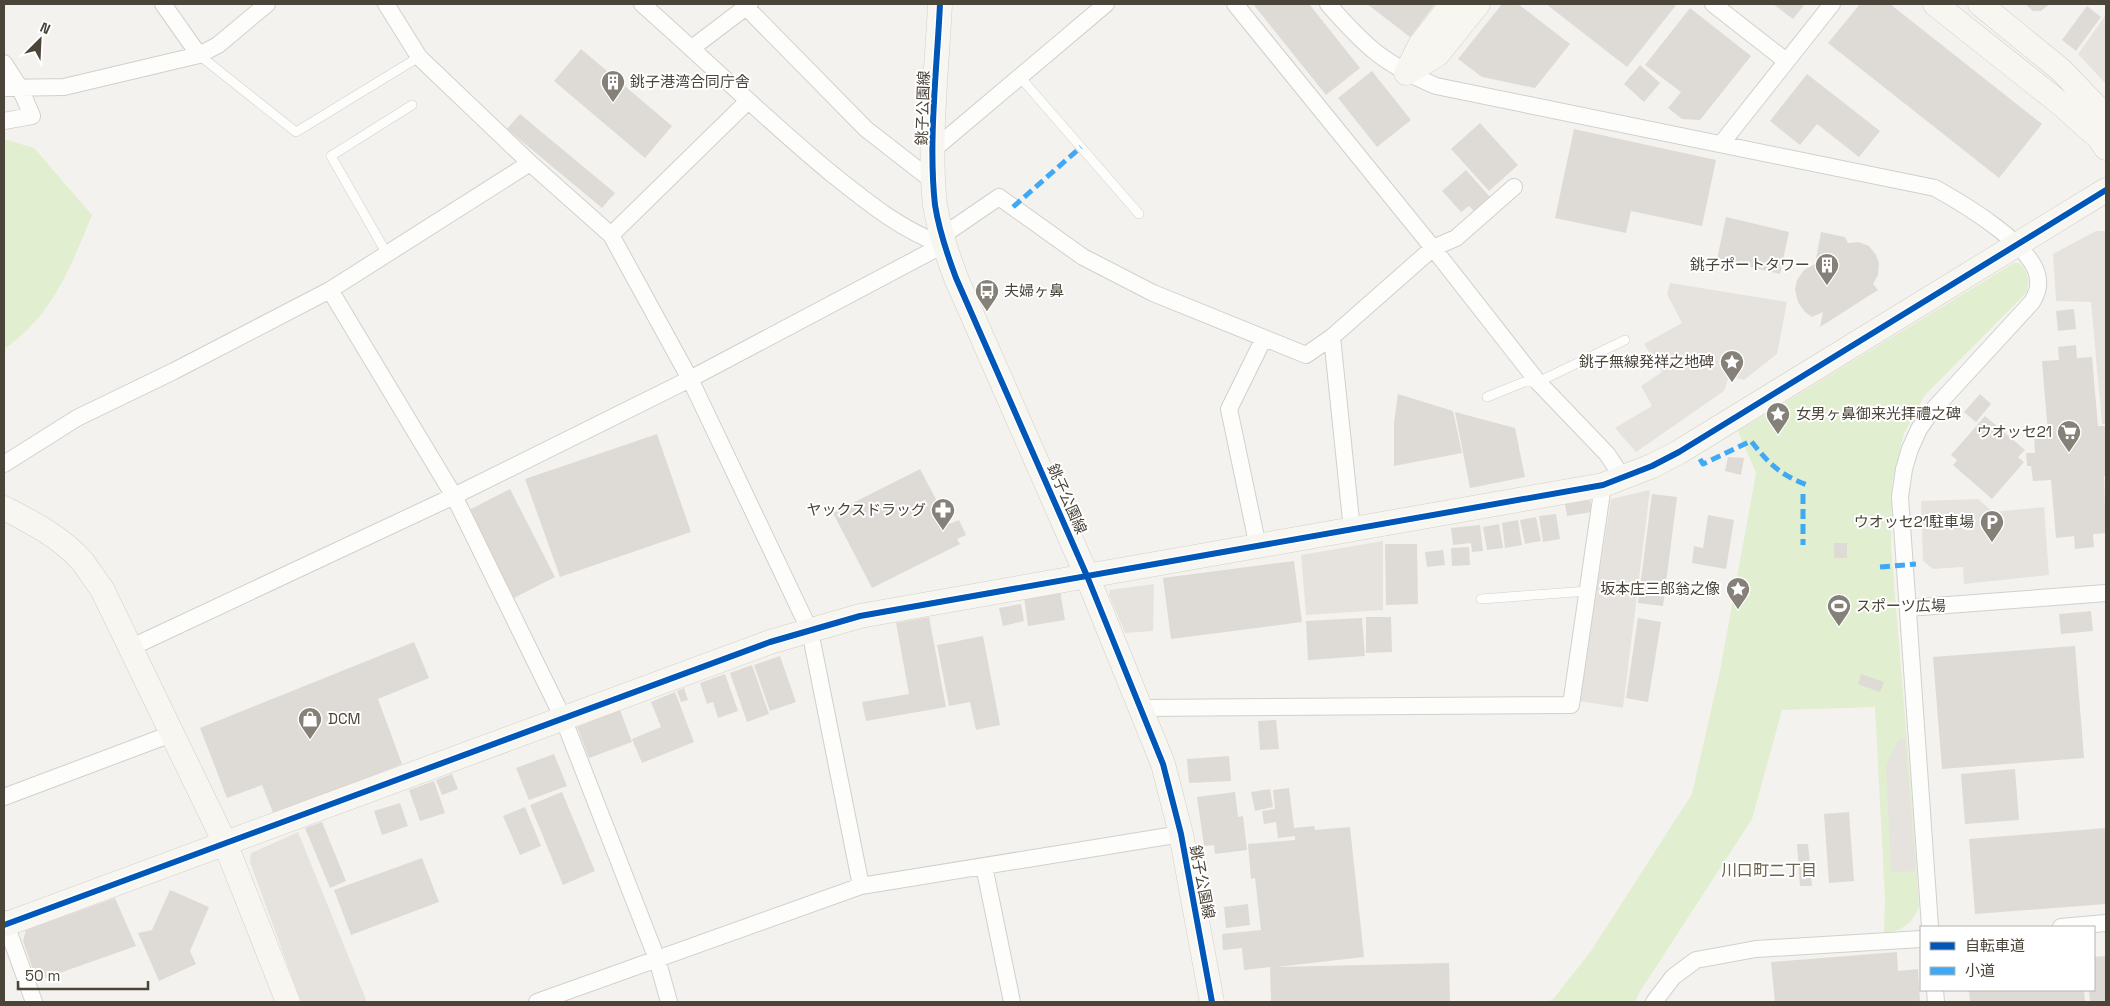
<svg xmlns="http://www.w3.org/2000/svg" width="2110" height="1006" font-family="'Space Grotesk','Noto Sans JP',sans-serif">
  <rect width="100%" height="100%" fill="#f4f2ee"/>
  <path fill="#e1eecf" d="M4 139 34 148 92 215C71 266 52 317 4 349Z
    M2014 263H2020C2028 272 2030 281 2026 293L1925 395 1904 433 1892 484 1891 547 1913 813 1919 907C1912 924 1902 931 1884 933L1885 899 1875 707 1782 710 1752 819 1639 993 1635 1002H1548L1554 998 1591 951 1692 794 1720 671 1756 473 1738 431Z"/>
  <path fill="#e6e3df" d="M2105 16 2106 17V84L2078 54Z
    M2096 231H2106V424H2102L2091 302 2056 301 2053 254Z
    M1670 283 1787 302 1777 354 1744 380 1729 376 1724 391 1636 452 1615 428 1652 406 1641 386 1662 372 1644 344 1682 323 1667 294Z
    M1650 490 1623 708 1579 701 1611 499Z
    M1978 499 1993 512 2044 507 2049 575 1964 584 1963 567 1933 569 1923 561 1921 501Z
    M1383 541V610L1306 615 1301 555Z
    M1154 584 1153 631 1125 633 1109 595 1110 590Z
    M1905 738 1916 871 1891 872 1886 765 1899 739Z
    M298 832 367 1002H301L250 862 251 853Z"/>
  <path fill="#dedbd6" d="M1253 4H1309L1360 68 1326 95Z
    M1367 4H1435L1410 37Z
    M1502 4H1518L1570 44 1535 88 1482 77 1458 59Z
    M1546 4H1677L1627 67Z
    M1773 4H1805L1793 19Z
    M1860 4H1890L2042 124 1999 178 1828 43Z
    M2025 4H2050L2041 11H2033Z
    M2087 6 2101 17 2076 51 2062 40Z
    M1690 8 1751 56 1700 120 1682 119 1668 108 1681 92 1645 65Z
    M581 49 672 126 645 158 554 81Z
    M1640 65 1660 83 1644 102 1624 84Z
    M1372 71 1411 120 1377 147 1338 98Z
    M1807 74 1880 131 1859 157 1817 124 1800 145 1770 121Z
    M520 114 615 193 602 208 507 129Z
    M1480 123 1518 165 1489 191 1451 149Z
    M1574 129 1716 160 1702 226 1631 211 1626 233 1555 218Z
    M1466 170 1490 197 1474 211 1469 206 1461 212 1442 191Z
    M1726 217 1789 232 1780 274 1717 259Z
    M1821 232 1845 237 1848 243 1859 242 1869 246 1876 255 1879 263 1878 275 1873 284 1878 290 1820 327 1823 312 1812 317 1805 312 1798 302 1795 290 1797 280 1804 270 1815 264Z
    M2074 309 2076 329 2058 331 2056 311Z
    M2076 345 2077 358 2092 357 2098 426H2106V476H2104L2106 533 2093 534 2094 547 2075 549 2074 536 2056 538 2051 480 2033 481 2031 466H2027L2026 453H2035L2034 435 2048 433 2042 361 2059 360 2058 347Z
    M1398 394 1453 411 1462 453 1394 466V422Z
    M1980 394 1991 404 1976 422 1964 412Z
    M1455 412 1515 428 1525 477 1470 488Z
    M1985 416 2025 450 2018 457 2024 462 1992 499 1953 465 1957 460 1951 455Z
    M657 434 691 532 560 577 525 479Z
    M1728 457 1744 458 1741 475 1725 471Z
    M920 469 949 524 959 520 966 535 957 539 960 544 872 588 833 513Z
    M510 489 555 577 514 598 469 510Z
    M1652 494 1677 497 1663 606 1638 603Z
    M1590 500 1592 512 1567 516 1565 504Z
    M1556 514 1560 539 1543 542 1539 516Z
    M1708 515 1734 520 1726 569 1692 563 1694 546 1703 548Z
    M1536 517 1541 541 1525 544 1520 520Z
    M1518 520 1522 545 1505 548 1502 523Z
    M1499 524 1503 548 1487 550 1483 527Z
    M1480 525 1483 551 1472 552 1471 543 1453 545 1451 528Z
    M1834 543H1847V558H1834Z
    M1385 544H1417L1418 604 1386 605Z
    M1469 547 1470 565 1452 566 1451 548Z
    M1443 550 1445 565 1427 567 1425 552Z
    M1294 561 1302 622 1171 639 1163 578Z
    M1060 591 1065 620 1028 626 1024 597Z
    M1021 604 1024 621 1003 626 999 608Z
    M2091 611 2093 631 2061 634 2059 614Z
    M929 617 946 707 866 721 862 702 909 694 896 623Z
    M1366 617H1391L1392 652 1366 653Z
    M1362 618 1365 656 1308 660 1306 621Z
    M1638 618 1661 622 1648 702 1626 698Z
    M983 636 1000 725 976 730 970 702 949 706 937 645Z
    M414 642 429 678 378 699 402 764 274 815 262 785 227 798 200 728Z
    M2075 646 2084 758 1942 769 1933 657Z
    M780 656 796 702 770 711 754 665Z
    M752 665 769 714 747 722 730 673Z
    M725 674 738 711 718 718 713 702 707 704 700 683Z
    M1861 674 1884 682 1880 692 1858 684Z
    M684 688 688 700 681 702 677 691Z
    M675 692 694 742 642 763 632 739 661 727 651 702Z
    M620 710 632 742 589 758 577 727Z
    M1276 720 1279 749 1260 750 1258 721Z
    M554 754 567 786 529 800 516 768Z
    M1229 756 1231 781 1189 783 1187 759Z
    M2015 769 2019 820 1965 824 1961 774Z
    M452 774 458 789 442 795 436 780Z
    M434 781 445 813 420 821 409 790Z
    M1289 788 1294 828 1314 826 1315 830 1350 827 1364 957 1276 967 1449 963 1450 1002H1271L1270 967 1244 970 1242 948 1223 950 1222 934 1261 930 1255 878 1251 879 1248 844 1295 840V836L1278 838 1276 822 1264 824 1262 811 1275 809 1273 790Z
    M1270 789 1273 807 1255 811 1251 792Z
    M562 792 595 871 563 885 530 805Z
    M1235 792 1238 817 1243 816 1247 850 1215 854 1214 845 1204 846 1197 797Z
    M400 803 408 826 382 835 374 811Z
    M525 807 541 846 520 855 503 816Z
    M1849 812 1854 881 1829 883 1824 814Z
    M322 822 346 881 330 888 305 828Z
    M2106 828V904L1975 914 1969 839Z
    M1797 844H1808L1812 886H1800Z
    M422 858 439 902 351 935 334 890Z
    M170 890 209 907 190 951 196 964 159 981 138 933 152 930Z
    M115 898 136 946 37 981 23 941 26 930Z
    M1248 904 1250 925 1226 928 1224 907Z
    M1897 952 1898 971 1918 969 1920 1002H1775L1771 962Z
    M2106 956V1002H2090L2089 990H2094V957Z
    M1969 990H2084L2085 1002H1970Z"/>
  <g fill="none" stroke-linecap="round" stroke-linejoin="round">
    <g stroke="#d2d0cb" stroke-width="10">
      <path id="lane" d="M199 55 296 132 419 57
        M1020 77 1139 214
        M387 254 331 156 412 105
        M1487 397 1524 382H1538L1625 340
        M1481 599 1588 591"/>
    </g>
    <g stroke="#d2d0cb" stroke-width="18">
      <path id="street" d="M163 4 199 55
        M386 4 419 57 530 163 611 235 690 379 810 631 861 886
        M642 4C706 60 766 120 832 174 867 202 901 230 943 245
        M1235 4 1433 248 1538 382 1607 454 1623 478
        M1328 4C1365 46 1382 63 1436 86L1935 188C1962 203 2037 247 2038 280 2039 289 2036 295 2032 302L1931 412 1919 429 1910 449 1904 469 1900 497 1930 927
        M1713 4 1786 61
        M746 7 866 129 934 182
        M692 48 750 4
        M4 63 20 88 32 116 4 121
        M4 88 64 87 199 55 218 45 267 4
        M1721 144 1832 4
        M933 150 1106 4
        M611 235 748 101
        M942 236 999 197 1083 257 1153 293 1306 355 1332 337 1433 248 1456 238 1514 187
        M330 290 454 496 563 718 657 959 669 1002
        M1332 337 1352 530
        M4 464 77 418 174 371 330 290 530 163
        M1258 547 1229 409 1264 338
        M1908 608 2106 593
        M132 647 454 496 690 379 943 245
        M1141 708 1571 705 1603 485
        M4 797 174 733
        M984 866 1012 1002
        M4 919 34 1002
        M2061 927 2106 923
        M1935 990 1936 1002
        M537 1002 861 886 1181 834
        M1654 1002 1673 977 1696 960 1756 949 1921 939"/>
    </g>
    <g stroke="#d3cfc5" stroke-width="25">
      <path id="secondary" d="M940 4C937 68 928 142 935 205 939 230 947 254 956 278L1087 576 1163 764 1181 834 1212 1002
        M1935 4 2061 104 2099 138 2106 148
        M1980 4 2061 70 2106 117
        M1406 73 1437 55 1478 4
        M1406 73 1420 45 1452 4
        M4 508C31 522 61 537 82 561 89 570 95 580 102 589L225 843 288 1002
        M4 925 770 642 860 616 1603 485 1652 466 1679 452 2106 190"/>
    </g>
    <use href="#lane" stroke="#fdfdfc" stroke-width="9"/>
    <use href="#street" stroke="#fdfdfc" stroke-width="16"/>
    <use href="#secondary" stroke="#f7f6f1" stroke-width="24"/>
    <path stroke="#3fa9f5" stroke-width="5" stroke-dasharray="10 5" stroke-linecap="butt" d="M1013 207 1081 147
      M1700 459 1703 464 1751 441C1769 464 1779 474 1807 485
      M1803 494V545
      M1880 567 1916 564"/>
    <g stroke="#fff" stroke-width="9">
      <path id="cycleway" d="M940 4C937 68 928 142 935 205 939 230 947 254 956 278L1087 576 1163 764 1181 834 1212 1002
        M4 925 770 642 860 616 1603 485 1652 466 1679 452 2106 190"/>
    </g>
    <use href="#cycleway" stroke="#0057b8" stroke-width="6"/>
  </g>
  <defs>
    <g id="building-pin" transform="scale(1.25)"><path d="M0 17L-7.5 6A9.5 9.5 0 1 1 7.5 6Z" fill="#868178" stroke="#fff"/><path d="M-4-6H4V6H1V3H-1V6H-4ZM-2.5-4.3h1.7v1.8h-1.7ZM.8-4.3h1.7v1.8H.8ZM-2.5-1h1.7V.8h-1.7ZM.8-1h1.7V.8H.8Z" fill="#fff"/></g>
    <g id="bus-pin" transform="scale(1.25)"><path d="M0 17L-7.5 6A9.5 9.5 0 1 1 7.5 6Z" fill="#868178" stroke="#fff"/><path d="M-5-6H5V4H4V6H2V4H-2V6H-4V4H-5ZM-3.5-4V0h7V-4ZM-3.5 1.2v1.5H-2V1.2ZM2 1.2v1.5H3.5V1.2Z" fill="#fff"/></g>
    <g id="sight-pin" transform="scale(1.25)"><path d="M0 17L-7.5 6A9.5 9.5 0 1 1 7.5 6Z" fill="#868178" stroke="#fff"/><path d="M0-6L1.8-2.2L6-1.7L2.9 1.2L3.7 5.4L0 3.3L-3.7 5.4L-2.9 1.2L-6-1.7L-1.8-2.2Z" fill="#fff"/></g>
    <g id="supermarket-pin" transform="scale(1.25)"><path d="M0 17L-7.5 6A9.5 9.5 0 1 1 7.5 6Z" fill="#868178" stroke="#fff"/><path d="M-6-5.5h2.5l.6 2H6L4.5 2H-2.5L-4.4-4H-6ZM-1.5 3.2a1.3 1.3 0 1 0 .1 0ZM3 3.2a1.3 1.3 0 1 0 .1 0Z" fill="#fff"/></g>
    <g id="pharmacy-pin" transform="scale(1.25)"><path d="M0 17L-7.5 6A9.5 9.5 0 1 1 7.5 6Z" fill="#868178" stroke="#fff"/><path d="M-2-6h4v4h4v4h-4v4h-4v-4h-4v-4h4Z" fill="#fff"/></g>
    <g id="parking-pin" transform="scale(1.25)"><path d="M0 17L-7.5 6A9.5 9.5 0 1 1 7.5 6Z" fill="#868178" stroke="#fff"/><path d="M-3.5-5.5H1a3.5 3.5 0 0 1 0 7H-1V5.5H-3.5ZM-1-3.4V-.6H.8a1.4 1.4 0 0 0 0-2.8Z" fill="#fff"/></g>
    <g id="stadium-pin" transform="scale(1.25)"><path d="M0 17L-7.5 6A9.5 9.5 0 1 1 7.5 6Z" fill="#868178" stroke="#fff"/><path d="M0-5a6.5 5 0 1 0 0 10a6.5 5 0 1 0 0-10ZM-3.5-1.8h7v3.6h-7Z" fill="#fff"/></g>
    <g id="shop-pin" transform="scale(1.25)"><path d="M0 17L-7.5 6A9.5 9.5 0 1 1 7.5 6Z" fill="#868178" stroke="#fff"/><path d="M-5-2.5h2.3a2.7 3.5 0 0 1 5.4 0H5L5.5 6h-11ZM-1.5-2.5h3a1.5 2.3 0 0 0-3 0Z" fill="#fff"/></g>
  </defs>
  <g fill-rule="evenodd">
    <use href="#building-pin" x="613" y="82"/>
    <use href="#building-pin" x="1827" y="265"/>
    <use href="#bus-pin" x="987" y="291"/>
    <use href="#sight-pin" x="1732" y="362"/>
    <use href="#sight-pin" x="1778" y="414"/>
    <use href="#supermarket-pin" x="2069" y="432"/>
    <use href="#pharmacy-pin" x="943" y="510"/>
    <use href="#parking-pin" x="1992" y="522"/>
    <use href="#sight-pin" x="1738" y="589"/>
    <use href="#stadium-pin" x="1839" y="606"/>
    <use href="#shop-pin" x="310" y="719"/>
  </g>
  <g text-anchor="middle" stroke-width="4" stroke-linejoin="round" paint-order="stroke">
    <g font-size="15" fill="#4b4439" stroke="#fff" text-anchor="end">
      <text x="630" y="87" text-anchor="start">銚子港湾合同庁舎</text>
      <text x="1810" y="270">銚子ポートタワー</text>
      <text x="1004" y="296" text-anchor="start">夫婦ヶ鼻</text>
      <text x="1714" y="367">銚子無線発祥之地碑</text>
      <text x="1796" y="419" text-anchor="start">女男ヶ鼻御来光拝禮之碑</text>
      <text x="2052" y="437">ウオッセ21</text>
      <text x="926" y="515">ヤックスドラッグ</text>
      <text x="1974" y="527">ウオッセ21駐車場</text>
      <text x="1720" y="594">坂本庄三郎翁之像</text>
      <text x="1856" y="611" text-anchor="start">スポーツ広場</text>
      <text x="328" y="724" text-anchor="start">DCM</text>
    </g>
    <g font-size="15" fill="#4b4439" stroke="#fff">
      <text transform="translate(923 108) rotate(-88)" y="5">銚子公園線</text>
      <text transform="translate(1067 499) rotate(66)" y="5">銚子公園線</text>
      <text transform="translate(1202 882) rotate(79)" y="5">銚子公園線</text>
    </g>
    <g font-size="16" fill="#6e6250" stroke="#fff">
      <text x="1769" y="876">川口町二丁目</text>
    </g>
  </g>
  <rect width="2110" height="1006" fill="none" stroke="#4b4439" stroke-width="10"/>
  <rect x="1920" y="926" width="175" height="65" fill="#ffffff" stroke="#b7b4b0"/>
  <rect x="1930" y="942" width="25" height="8" fill="#0057b8" stroke="#b7b4b0"/>
  <text x="1965" y="951" font-size="15" fill="#4b4439">自転車道</text>
  <rect x="1930" y="967" width="25" height="8" fill="#3fa9f5" stroke="#b7b4b0"/>
  <text x="1965" y="976" font-size="15" fill="#4b4439">小道</text>
  <g transform="translate(40 40) rotate(24)" stroke="#ffffff" stroke-width="4" paint-order="stroke">
  <path d="M0-4L9 19L0 12L-9 19Z" fill="#4b4439"/>
  <text y="-8" font-size="14" font-weight="bold" text-anchor="middle" fill="#4b4439">N</text>
  </g>
  <path d="M18 981v8h130v-8" fill="none" stroke="#4b4439" stroke-width="2.5"/>
  <text x="25" y="981" font-size="15" fill="#4b4439" stroke="#ffffff" stroke-width="4" paint-order="stroke">50 m</text>
</svg>
